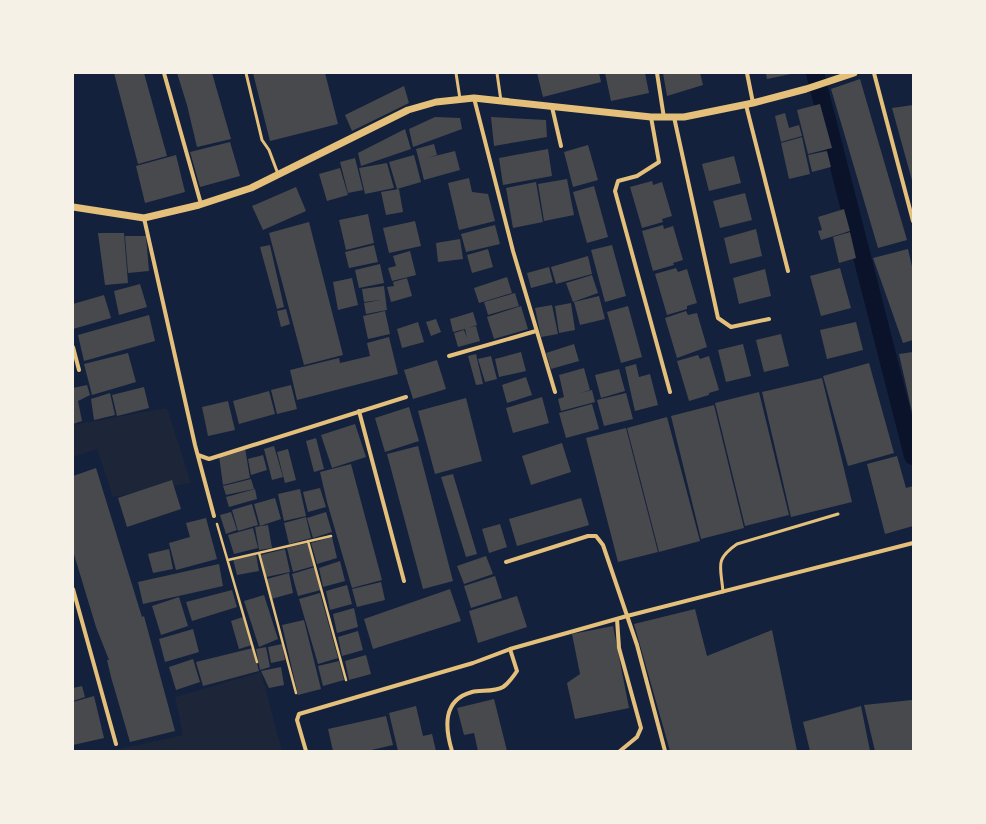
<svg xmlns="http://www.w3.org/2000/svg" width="986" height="824" font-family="Cabin,sans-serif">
  <rect width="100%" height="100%" fill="#14213d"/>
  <path fill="#1d2539" d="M167 408 191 483 113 497 97 449 73 457V425Z
    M261 672 282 751H110L183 735 175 697Z"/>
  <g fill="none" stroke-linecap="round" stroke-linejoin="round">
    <path stroke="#0b132b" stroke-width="18" d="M815 73 913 456"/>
  </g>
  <path fill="#48494c" d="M114 73H144L167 156 138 164Z
    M177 73H212L231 139 197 147 187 105Z
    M253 73H325L338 124 270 141Z
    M537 73H599L601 82 543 97Z
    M605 73H645L649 93 611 101Z
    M663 73H700L703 85 667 96Z
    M766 73H791V74L767 79Z
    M860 79 907 240 878 248 831 89Z
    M404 86 409 103 352 131 345 115Z
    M820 104 832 148 808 154 797 110Z
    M913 105V184L892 108Z
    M785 113 789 128 799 125 802 136 781 142 775 116Z
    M435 117 460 118 462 129 413 147 409 129Z
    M491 117 546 120 547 137 494 146Z
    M405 129 411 149 361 166 358 153Z
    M802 137 810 174 789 179 781 143Z
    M230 142 240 176 200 187 190 152Z
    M434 144 437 155 427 158 455 151 460 170 424 180 416 149Z
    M588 145 598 180 573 187 564 152Z
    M548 149 552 176 503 185 499 158Z
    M827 151 831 167 812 172 808 155Z
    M176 155 185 192 145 203 136 166Z
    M414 155 421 182 397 189 389 162Z
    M734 156 741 183 709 191 702 164Z
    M355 158 363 190 348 193 340 162Z
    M387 163 394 188 365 194 359 168Z
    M340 168 348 195 327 201 319 174Z
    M469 178 472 192 488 194 495 221 459 230 448 183Z
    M567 179 574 215 544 221 538 184Z
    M652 181 653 185 662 182 672 216 662 219 663 222 642 228 630 187Z
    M536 182 543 222 513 228 506 188Z
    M594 186 608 237 587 243 573 192Z
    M296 187 306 211 263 230 252 206Z
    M399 189 403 212 386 215 381 192Z
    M745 193 752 220 720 228 713 201Z
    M844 209 850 231 821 240 818 231 822 230 818 217Z
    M368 214 374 243 346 250 339 220Z
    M415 221 421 246 389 253 383 228Z
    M309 222 343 355 304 365 269 233Z
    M495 225 500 244 466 252 461 234Z
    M663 225 664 229 673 226 683 260 673 263 674 265 653 271 642 231Z
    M756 229 762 256 730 264 724 238Z
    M850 232 856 258 839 263 833 237Z
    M98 233H124L128 283 105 285Z
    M125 236H146L149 271 128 273Z
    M460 239 463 259 438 262 436 243Z
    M270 245 284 307 277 309 260 247Z
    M374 245 378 262 349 268 345 252Z
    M612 245 626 296 605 302 591 250Z
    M488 249 493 267 472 273 467 255Z
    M908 249 913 271V340L903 343 873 258Z
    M410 251 416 275 392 281 388 268 396 266 393 256Z
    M588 256 592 274 556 284 551 267Z
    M380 264 384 283 359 288 355 270Z
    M549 267 553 282 531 288 527 273Z
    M676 268 678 272 687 269 697 303 687 306V309L667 315 655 274Z
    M840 268 851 308 821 316 810 276Z
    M765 269 771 296 739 304 733 278Z
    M592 275 598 293 573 302 566 283Z
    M507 277 512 293 479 303 474 288Z
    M352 278 358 305 338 310 333 282Z
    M407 278 412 296 391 302 387 287 394 286 393 282Z
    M140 284 147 307 119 315 114 291Z
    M384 286 387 310 366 314 364 303 381 300 364 302 362 289Z
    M515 293 519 306 488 315 484 302Z
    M104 295 111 318 73 329V304Z
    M599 296 605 319 580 325 574 302Z
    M571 303 575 330 559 333 555 306Z
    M552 305 558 334 541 337 535 308Z
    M521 306 528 329 494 339 487 317Z
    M628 306 642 357 621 363 607 312Z
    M286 309 290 324 281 327 277 311Z
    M385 311 390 334 368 339 363 316Z
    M686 311 688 315 697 313 707 347 677 358 665 318Z
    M473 312 477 325 468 328 476 326 480 341 458 347 454 333 464 330 467 338 465 329 453 332 450 319Z
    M149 315 155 341 84 361 78 335Z
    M436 319 441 332 431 336 426 322Z
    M418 322 424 342 402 348 397 329Z
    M856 322 863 350 827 359 820 330Z
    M781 334 789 366 764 372 756 340Z
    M389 337 398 374 297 400 290 370 339 358 340 363 370 356 367 343Z
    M574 344 579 361 551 369 546 353Z
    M743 344 751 376 726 382 718 350Z
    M521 352 526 371 499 377 495 359Z
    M913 352V412H912L899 354Z
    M128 353 136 382 92 395 84 364Z
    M476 354 483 384 476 385 468 356Z
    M698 355 700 359 709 356 719 390 709 393V395L689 401 677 361Z
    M491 356 497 379 485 382 478 359Z
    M437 360 446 389 413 399 404 370Z
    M869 363 894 453 848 466 823 376Z
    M636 364 639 377 650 374 658 405 635 411 625 367Z
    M584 368 590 390 580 393 592 390 595 402 561 411 558 399 564 397 559 375Z
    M619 369 625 391 601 398 595 375Z
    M526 377 532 395 507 403 502 385Z
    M822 378 852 502 791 517 762 392Z
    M87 385 90 395 78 401 82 421 73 424V388Z
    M291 385 297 409 277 414 271 390Z
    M144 387 149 408 117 416 112 395Z
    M269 391 275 414 239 424 233 401Z
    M759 392 789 515 745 526 715 403Z
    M110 393 115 415 94 420 91 399Z
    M626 393 633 419 604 426 597 400Z
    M542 397 549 423 513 433 506 408Z
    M466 398 482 461 435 474 418 411Z
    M228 401 235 430 208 436 202 407Z
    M592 404 599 429 566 438 559 413Z
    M714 405 744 528 701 539 671 416Z
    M409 407 419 441 385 452 375 418Z
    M667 417 700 541 659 552 627 428Z
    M355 424 366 457 332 468 321 435Z
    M626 428 658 552 618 562 586 438Z
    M316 438 324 469 314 472 306 441Z
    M562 443 571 472 531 485 522 456Z
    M274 446 283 477 272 480 264 449Z
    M418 446 453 581 423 589 387 454Z
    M245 448 250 478 223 485 219 456Z
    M288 449 296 480 285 483 277 452Z
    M263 455 267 470 251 475 248 459Z
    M897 456 906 488 913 486V526L885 534 867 464Z
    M351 464 382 580 352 588 327 502 320 472Z
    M96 468 142 617 144 616 175 731 130 742 111 677 107 660H109L96 627 73 551V476Z
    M453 474 477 554 466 557 441 477Z
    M251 479 254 489 226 495 223 486Z
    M172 480 181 509 127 527 118 498Z
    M320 488 326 507 308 512 303 492Z
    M255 489 257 499 229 507 226 497Z
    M300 489 306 516 284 521 278 494Z
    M275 498 281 519 260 526 254 504Z
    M581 498 589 525 517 546 509 519Z
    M252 504 258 525 238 531 232 510Z
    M231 512 237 530 226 534 220 515Z
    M326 512 332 532 313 538 307 518Z
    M306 517 311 538 289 544 284 523Z
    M206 518 217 559 176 570 169 543 190 537 186 523Z
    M500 524 507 547 489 553 482 529Z
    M268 525 272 548 259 550 255 527Z
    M253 528 258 548 234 554 228 535Z
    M332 537 337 558 317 564 311 543Z
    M308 543 314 566 293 572 287 548Z
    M169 549 173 569 153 573 148 554Z
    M285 549 290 572 266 577 261 555Z
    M256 554 259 571 237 575 233 559Z
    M486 556 493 574 464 584 457 566Z
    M340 561 345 581 323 587 319 568Z
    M219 564 223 586 143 604 138 582Z
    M315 567 321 590 298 596 292 574Z
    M289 573 293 593 271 599 267 579Z
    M495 576 502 598 471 608 464 586Z
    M381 582 385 600 357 607 352 589Z
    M347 585 352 604 330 610 326 591Z
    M450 589 461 621 373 649 364 619Z
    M232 590 237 607 192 621 186 602Z
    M320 593 338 658 318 664 299 599Z
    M264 595 278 639 259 647 244 601Z
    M517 596 527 627 478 643 469 611Z
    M179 597 188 626 161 635 152 606Z
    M354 608 358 627 337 633 333 614Z
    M695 609 707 656 772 630 797 751H670L634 624Z
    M243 617 252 645 239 649 231 621Z
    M304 620 321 689 298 695 282 625Z
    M613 626 629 708 575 719 567 683 580 674 572 634Z
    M193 629 199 652 165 662 159 639Z
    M358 631 363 650 342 656 338 637Z
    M282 644 285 660 271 663 268 647Z
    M266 647 270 667 260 670 256 649Z
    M253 648 259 671 203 686 196 662Z
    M366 655 371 674 349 680 345 661Z
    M193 659 200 682 176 690 169 667Z
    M339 661 344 680 323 686 318 666Z
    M281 667 284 685 269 688 261 671Z
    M82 686 85 697 73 701V688Z
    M94 696 104 738 73 745V702Z
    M494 699 507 751H478L474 733 464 735 457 708Z
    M912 700 913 751H875L864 705Z
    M416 706 423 736 432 734 436 751H398L389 713Z
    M861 706 870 751H810L803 722Z
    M386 716 393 745 367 751H333L328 729Z"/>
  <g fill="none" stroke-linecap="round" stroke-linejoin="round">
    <path stroke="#e5c07b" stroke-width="2.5" d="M217 524 257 662
      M308 541 346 680
      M259 553 296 693
      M228 560 331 536"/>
    <path stroke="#e5c07b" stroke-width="3" d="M246 73 262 140 269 150 278 174
      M456 73 460 99
      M497 73 501 101
      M723 592C721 566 714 560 737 544L838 514"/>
    <path stroke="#e5c07b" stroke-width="4" d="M164 73 201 204
      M657 73 664 118
      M747 73 753 103
      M874 73 913 221
      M474 98 513 251 555 392
      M746 105 788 271
      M552 107 561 146
      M651 117 659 162 637 176 618 181 615 191 670 392
      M674 117 718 318 731 327 769 319
      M144 218 195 445 214 516
      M73 347 79 370
      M449 356 536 331
      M359 411 404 581
      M198 455 209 459 406 397
      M506 562 588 536H596L603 545 637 645 665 751
      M73 589 116 744
      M617 619 619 648 641 728 637 737 620 751
      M306 751 297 720 299 714 473 663 510 649 627 616 913 543
      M452 751C445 728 442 700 472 692 481 690 495 692 503 687 509 683 513 677 517 671L510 649"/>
    <path stroke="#e5c07b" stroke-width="7" d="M73 207 144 218 199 205 251 188 408 110 436 102 474 98 651 117H684L753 103 806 89 854 73"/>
  </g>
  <rect width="986" height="824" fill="none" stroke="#f6f1e7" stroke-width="148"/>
</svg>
